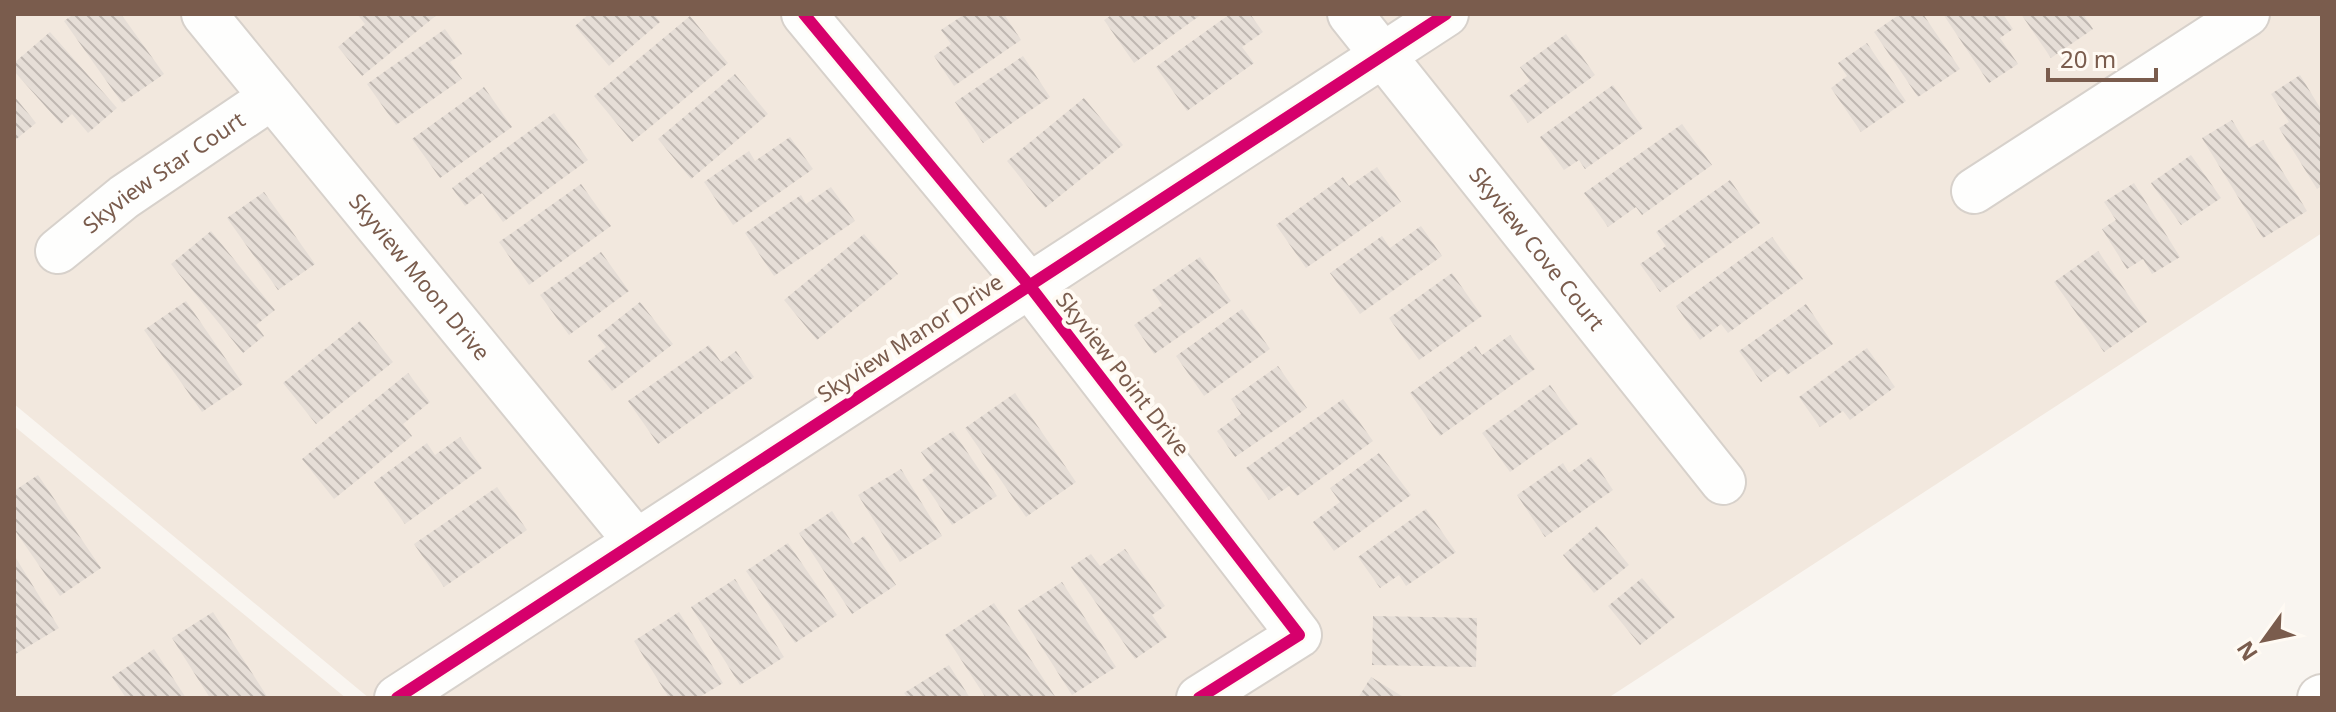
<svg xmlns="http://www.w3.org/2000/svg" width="2336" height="712" font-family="'Noto Sans',sans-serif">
  <defs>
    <pattern id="building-back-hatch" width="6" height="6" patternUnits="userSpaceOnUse" patternTransform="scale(2)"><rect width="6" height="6" fill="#e6ded7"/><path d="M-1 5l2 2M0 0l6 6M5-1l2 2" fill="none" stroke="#bfb7b1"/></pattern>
  </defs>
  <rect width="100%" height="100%" fill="#f9f5f0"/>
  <path fill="#f2e8de" d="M14 14H2322V233L1608 698H369L14 404Z
    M14 426 346 698H14Z"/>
  <path fill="url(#building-back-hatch)" d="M74 14H121L164 74 122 103 64 21Z
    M357 14H438L362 76 338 47 365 24Z
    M589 14H654L660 22 609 66 575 26Z
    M965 14H1004L1021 40 954 86 934 56 951 44 941 30Z
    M1113 14H1202L1134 63 1104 20Z
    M1230 14H1250L1263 32 1242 47 1254 63 1187 111 1156 67Z
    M1900 14H1923L1960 69 1918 97 1874 32Z
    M1943 14H2003L2013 29 2000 38 2018 64 1989 83Z
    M2021 14H2083L2093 29 2051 58Z
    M690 16 728 63 632 142 594 96Z
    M445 29 462 54 450 62 462 79 396 125 367 84Z
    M50 32 117 108 88 133 72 114 61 124 14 71V63Z
    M1566 34 1595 75 1528 123 1509 96 1530 81 1520 67Z
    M1867 43 1906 101 1861 132 1831 88 1847 76 1838 63Z
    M1023 56 1050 97 983 143 955 102Z
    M735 74 768 114 691 179 658 139Z
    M2300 75 2322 111V186L2317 189 2279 128 2289 122 2271 94Z
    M1613 85 1643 128 1585 169 1579 160 1564 170 1540 137Z
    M484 87 512 127 440 178 412 139Z
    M14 96 36 123 14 141Z
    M1084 98 1123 145 1045 208 1007 161Z
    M554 113 588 160 503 222 482 193 465 206 452 188Z
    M2232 120 2249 148 2263 140 2307 211 2263 238 2202 138Z
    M1682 124 1712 165 1642 215 1636 207 1608 227 1584 193Z
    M790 137 813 169 733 225 704 182 749 151 755 161Z
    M2191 155 2221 198 2181 225 2151 183Z
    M1377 167 1401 202 1306 268 1276 225 1343 177 1349 186Z
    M1730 180 1760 223 1660 292 1640 264 1666 246 1656 232Z
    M2134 183 2180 257 2152 274 2143 259 2127 269 2102 229 2116 220 2104 202Z
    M581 184 611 226 529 285 499 242Z
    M831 187 855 221 774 276 745 233 801 195 806 204Z
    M264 192 315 264 278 290 227 218Z
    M1421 226 1442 256 1360 314 1330 273 1382 236 1390 248Z
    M211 231 275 310 256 325 264 336 243 353 171 264Z
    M864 234 898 274 817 340 784 300Z
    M1772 237 1803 279 1728 333 1721 324 1700 340 1676 306Z
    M2098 251 2147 322 2104 352 2054 282Z
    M601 252 629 291 569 335 540 295Z
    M1200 257 1231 301 1154 354 1134 325 1162 305 1152 290Z
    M1452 273 1482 316 1419 360 1389 318Z
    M186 301 243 384 202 412 144 330Z
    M640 302 673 344 612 391 588 361 606 347 597 336Z
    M1806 304 1833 344 1787 375 1782 367 1761 382 1739 351Z
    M1242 309 1270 349 1204 396 1176 356Z
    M360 321 393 362 316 424 283 383Z
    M1510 335 1535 369 1440 436 1410 393 1476 346 1482 355Z
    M709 345 721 362 736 351 754 377 658 444 628 401Z
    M1867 348 1895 387 1850 420 1843 411 1820 427 1799 397Z
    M1278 366 1307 408 1235 457 1217 431 1241 414 1231 399Z
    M408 373 430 402 403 424 412 436 334 499 302 459Z
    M1550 385 1578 424 1510 472 1482 433Z
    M1015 393 1076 482 1026 517 965 428Z
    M1343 399 1373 441 1297 496 1289 486 1269 500 1246 468Z
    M953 431 997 496 952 525 922 480 934 471 921 452Z
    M460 437 482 468 405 524 374 482 427 443 435 455Z
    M1379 453 1411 495 1334 551 1313 522 1340 502 1330 488Z
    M1591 457 1613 490 1545 537 1517 495 1563 463 1569 473Z
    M901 469 942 536 900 562 858 495Z
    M38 475 101 568 60 596 14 529V491Z
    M497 487 527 530 444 587 414 544Z
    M1426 509 1456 552 1406 586 1399 575 1380 588 1358 557Z
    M832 511 853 544 864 536 896 585 852 614 799 533Z
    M1597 526 1629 565 1594 593 1563 555Z
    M788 543 837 615 795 643 746 571Z
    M1125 549 1165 606 1152 615 1167 637 1135 659 1071 567 1091 554 1100 566Z
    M14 555 59 628 14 655Z
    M1642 578 1675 617 1640 645 1608 606Z
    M735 579 784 657 740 685 691 607Z
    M1062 582 1116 667 1072 695 1018 610Z
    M994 603 1056 698H986L945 635Z
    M213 612 268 698H210L172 638Z
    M679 612 723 683 698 698H669L634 641Z
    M1373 616 1477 618 1476 667 1372 665Z
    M154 649 186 698H126L112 677Z
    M949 665 970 698H908L904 693Z
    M1371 677 1405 698H1358Z"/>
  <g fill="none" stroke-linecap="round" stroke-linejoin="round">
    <g stroke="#d7d1cb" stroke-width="48">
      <g id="minor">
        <path id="s1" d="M204 14 636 541"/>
        <path d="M804 14 1029 285 1299 635 1199 698"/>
        <path id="s2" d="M1350 14 1723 482"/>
        <path d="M1974 191 2247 14"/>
        <path id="s3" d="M58 251 124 197 272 97"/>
        <path d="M397 698 1446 14"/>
        <path d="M2320 698 2322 697"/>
      </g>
    </g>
    <use href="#minor" stroke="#fefefd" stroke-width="44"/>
    <g stroke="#fffaf3" stroke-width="17">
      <path id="cycleway" d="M804 14 1029 285 1299 635 1199 698
        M397 698 1446 14"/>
    </g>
    <use href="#cycleway" stroke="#d6006c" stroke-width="12"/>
  </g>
  <g text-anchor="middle" stroke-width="8" stroke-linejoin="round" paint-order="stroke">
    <g font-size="22" fill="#7a5c4d" stroke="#fffaf3">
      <text dy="8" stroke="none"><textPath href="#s3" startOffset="132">Skyview Star Court</textPath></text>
      <text dy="8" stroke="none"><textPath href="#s2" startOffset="300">Skyview Cove Court</textPath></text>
      <text dy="8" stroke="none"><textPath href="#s1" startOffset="340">Skyview Moon Drive</textPath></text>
      <text transform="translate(910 338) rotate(-33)" y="8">Skyview Manor Drive</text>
      <text transform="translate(1123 374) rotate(52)" y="8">Skyview Point Drive</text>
    </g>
  </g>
  <rect width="2336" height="712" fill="none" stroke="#7a5c4d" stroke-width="32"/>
  <g transform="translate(2264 640) rotate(237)" stroke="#fffaf3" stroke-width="6" paint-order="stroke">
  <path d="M0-6L14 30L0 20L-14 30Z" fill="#7a5c4d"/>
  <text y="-12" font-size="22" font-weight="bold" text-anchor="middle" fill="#7a5c4d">N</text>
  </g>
  <path d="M2048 68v12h108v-12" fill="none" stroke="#7a5c4d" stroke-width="4"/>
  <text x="2060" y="68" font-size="24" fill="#7a5c4d" stroke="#fffaf3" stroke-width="6" paint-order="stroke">20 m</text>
</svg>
